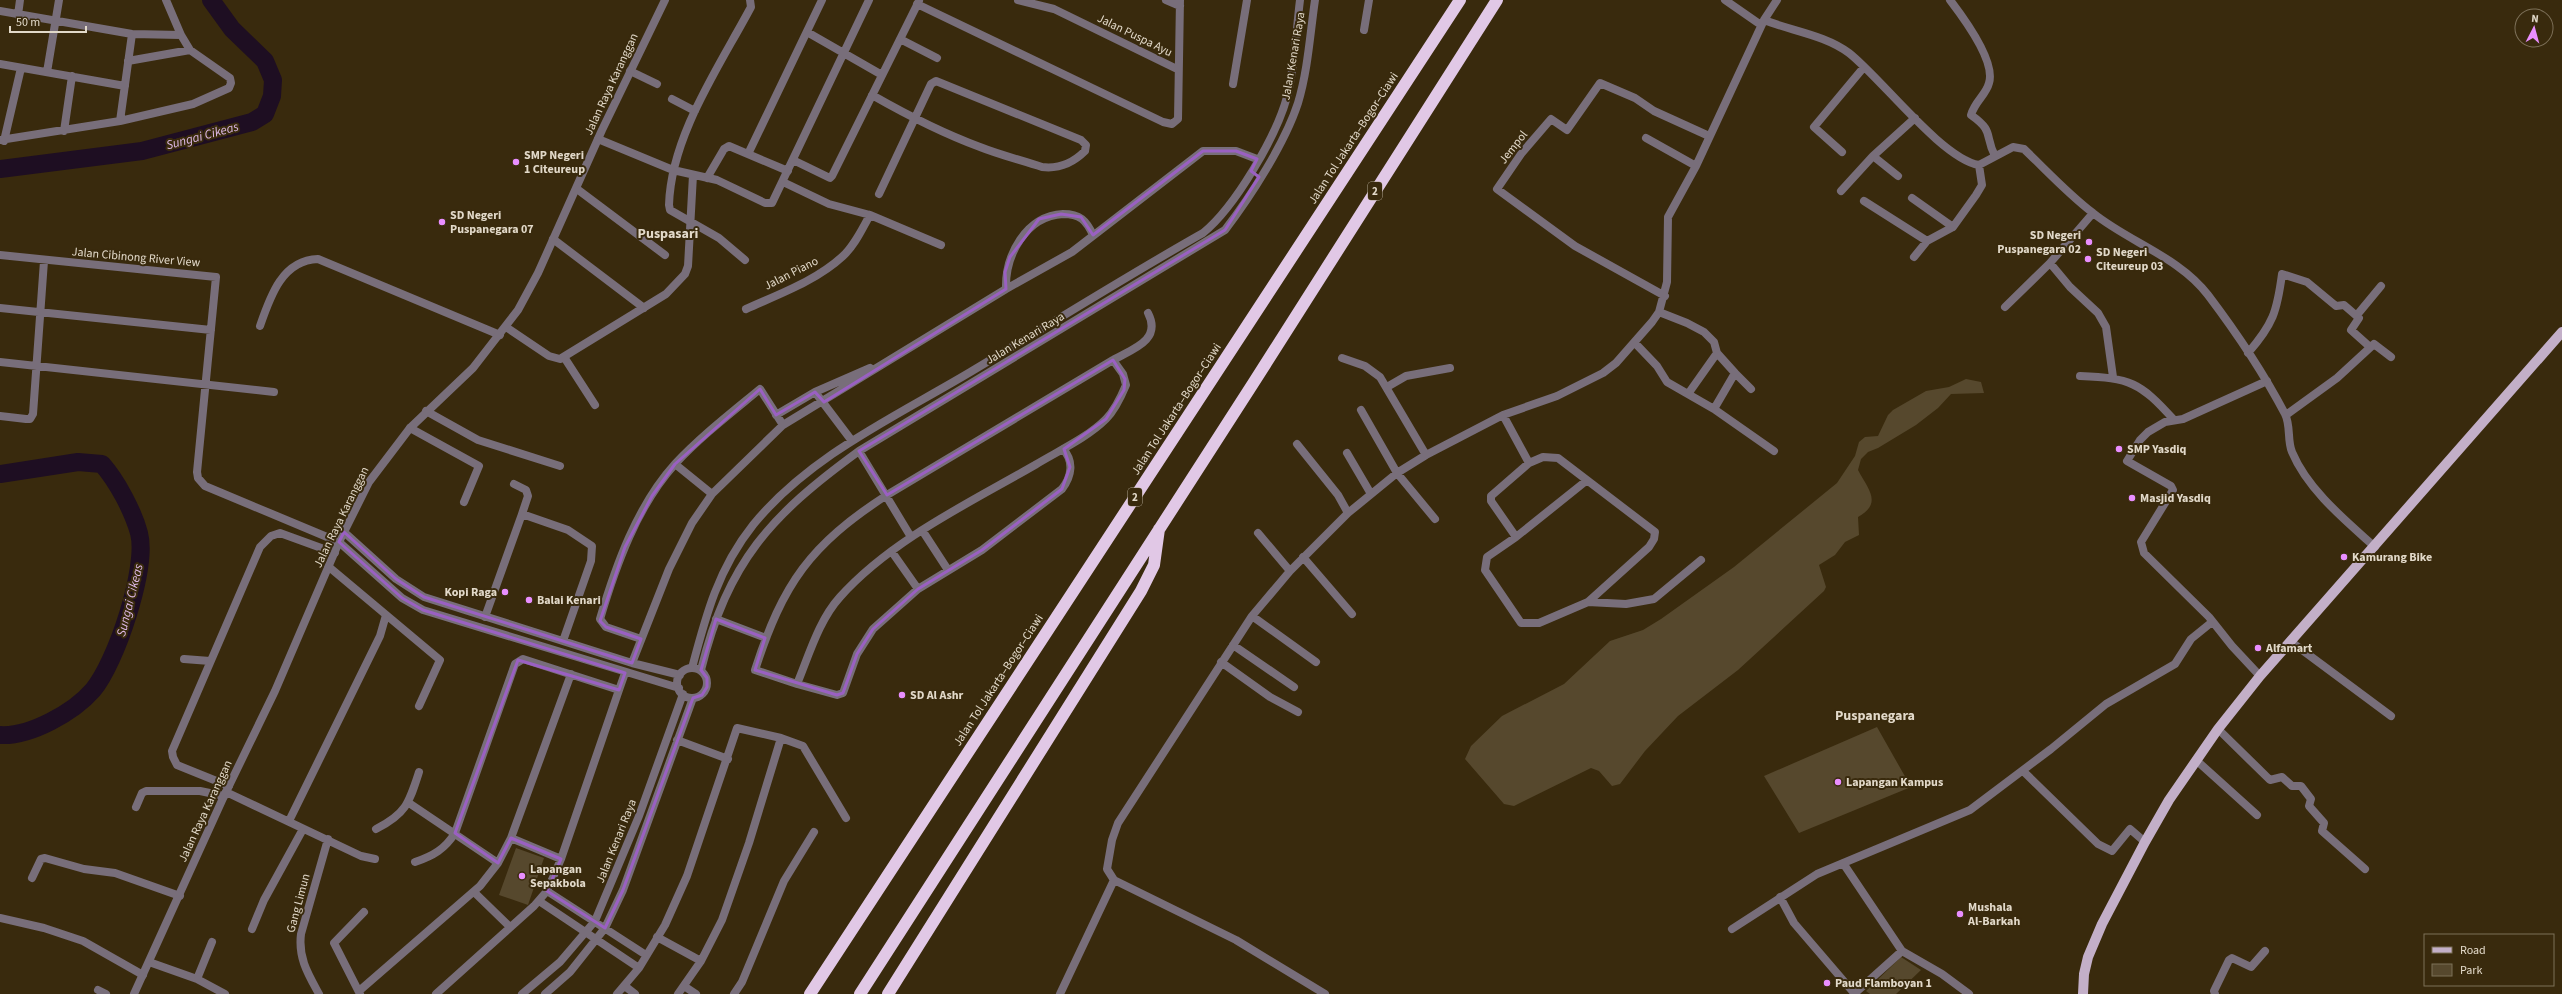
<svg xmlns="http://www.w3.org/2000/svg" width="2562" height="994" font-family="'Source Sans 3',sans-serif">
  <rect width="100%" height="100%" fill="#392a0d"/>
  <path fill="#56482d" d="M1966 379 1981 382 1984 393 1951 394 1938 408 1916 425 1878 448 1868 452 1861 459 1858 470C1868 489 1883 503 1858 517L1859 535 1845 542 1835 555 1819 565 1826 587 1824 591 1738 670 1678 716 1645 751 1620 784 1612 786 1599 771 1591 768 1514 806 1504 804 1465 759 1471 746 1502 716 1564 684 1610 641 1643 630 1661 619 1734 567 1837 483 1855 456 1859 442 1865 437 1878 436 1888 415 1893 410 1926 391 1949 387Z
    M1877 727 1911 787 1799 833 1764 776Z
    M516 848 544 858 528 905 499 895Z
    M1901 957 1921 970 1896 994H1870L1866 991Z"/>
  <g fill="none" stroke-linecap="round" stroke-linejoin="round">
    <path stroke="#1e0e22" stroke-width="18" d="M0 169 142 151 252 122 265 114 272 96 273 80 265 61 232 29 211 0
      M0 474 78 462 102 464C117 481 133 511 139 533 148 567 116 663 93 690 74 712 30 737 0 735"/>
    <path stroke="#786e7a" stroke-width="8" d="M166 0 181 35
      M1018 0 1054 9 1177 69
      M1166 0 1180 6
      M1725 0 1761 25
      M1950 0C1963 17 1996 61 1989 83 1986 95 1975 101 1971 115 1995 132 1984 135 1995 156
      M917 4 1163 122 1172 124 1178 119 1180 0
      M0 11 132 34 181 35 190 50
      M18 15 20 0
      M1764 20 1777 0
      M1364 30 1369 0
      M807 32 882 75
      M900 39 937 58
      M0 64 125 86
      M630 71 657 84
      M47 72 59 0
      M1233 84 1247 0
      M872 95C907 115 942 133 980 147 1000 155 1021 160 1042 167 1058 169 1073 163 1085 151L1086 145 1081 140 936 81 931 84 879 194
      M672 99 695 111
      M120 121 132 34
      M64 131 72 76
      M1646 138 1696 166
      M598 139 673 170 717 180 765 203H772L869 0
      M0 140 120 121 193 104 229 88 231 83 230 78 190 50 128 61
      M4 141 21 68
      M749 152 822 0
      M1842 152 1814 127 1864 67
      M1873 156 1898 176
      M793 160 830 178 832 176 919 1
      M707 178 724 149 729 146 788 171
      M783 182 829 204 870 215 941 245
      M577 189 665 255
      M1841 191 1873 156 1915 118
      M1912 198 1953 227
      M1864 201 1927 241
      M553 239 644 308
      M0 255 216 277 197 472 198 478 205 486 339 542 402 598 423 610 679 688
      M1914 257 1927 241 1953 227 1976 195 1982 185 1979 165
      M745 260 719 238 670 210 669 205C671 136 719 67 751 7L750 0
      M2050 263 2070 287 2098 313 2106 327 2113 377
      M1006 289C1005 255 1026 216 1063 214 1080 214 1086 220 1093 235
      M1665 296 1575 246 1497 189 1521 154 1551 119 1567 130 1600 83 1635 98 1654 111 1709 136
      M2005 307 2050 263 2093 213
      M0 308 211 330
      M746 309C779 294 816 281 843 256 855 245 862 229 870 215
      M1659 312 1687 323 1704 332 1714 342 1717 353 1735 373 1714 409 1774 451
      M2357 315 2381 286
      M260 326C270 297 282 260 318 259L500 335
      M506 327 549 356 560 359 666 294 685 274 688 266 693 175
      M1635 343 1657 366 1667 382 1714 409
      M2248 353C2273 324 2277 312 2282 274L2307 282 2336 306 2344 305 2359 318 2351 330 2370 347
      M564 357 595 405
      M1342 358 1365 366 1380 377 1426 455
      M1113 360 1123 374 1126 385C1121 397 1115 410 1106 419 1087 438 1058 451 1035 465 969 503 891 540 840 597 819 620 809 655 797 684L755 670C783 583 810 545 887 495L1113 360C1133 349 1162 340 1148 313
      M0 362 274 392
      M1735 373 1751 389
      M2080 376C2130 378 2140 382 2174 420
      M1387 387 1406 376 1450 368
      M815 392 852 441
      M1688 394 1717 353
      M1361 410 1397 473 1435 519
      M426 411 478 440 560 466
      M776 415 815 392 870 368
      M1503 415 1529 463 1543 457 1558 458 1655 532 1654 539 1649 547 1588 602
      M2286 415 2337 378 2374 344 2391 357
      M0 416 26 419H30L33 414 44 261
      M410 428 479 466 464 502
      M1297 444 1338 495 1348 513
      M859 451 911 537
      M1347 453 1371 494
      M675 464 712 494
      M1586 481 1516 537 1487 557 1485 570 1521 623H1539L1588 602 1626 604 1654 599 1701 560
      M514 484 526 490 528 496 522 514
      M922 530 948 570
      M344 532 396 579 424 597 632 663 680 675
      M1258 533 1290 571
      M1516 537 1491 501V496L1529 463
      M892 552 918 589
      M1303 557 1352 614
      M329 567 440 660 419 706
      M1252 616 1316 662
      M485 617 522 514 568 530 592 546 591 561 563 641
      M716 619 766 638
      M641 639 606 627 600 619C616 565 637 506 675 464 700 437 731 413 760 389L783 425
      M2290 641 2391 716
      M1233 645 1294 687
      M184 659 210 661
      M1221 662 1270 697 1298 712
      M632 663 669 569 692 523 712 494 783 425 1006 289 1072 252 1203 151H1236L1257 159
      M692 668C706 615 718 569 753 525 810 455 897 416 972 371 1049 325 1125 277 1203 233 1235 207 1276 137 1287 97 1295 66 1296 32 1300 0
      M677 683a15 15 0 1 1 30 0a15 15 0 1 1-30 0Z
      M701 670C728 561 770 516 859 451L1225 230C1251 196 1285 143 1298 103 1308 70 1310 34 1315 0
      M2260 676 2232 646 2209 617 2144 553 2141 542 2173 490 2171 486 2127 461 2140 440 2148 432 2165 422 2183 419 2267 381
      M797 684 837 695 843 693 857 654 873 629 918 589 982 550 1062 489C1072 476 1074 461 1063 449
      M2218 729 2270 780 2282 777 2292 786H2301L2311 799 2309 806 2324 823 2322 831 2365 869
      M677 740 728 759
      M2196 760 2257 815
      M2023 771 2098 844 2112 851 2130 829 2145 842
      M229 786 177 765 173 757 172 751 260 547 271 536 280 533 335 553
      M226 792 361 856 375 859
      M409 803 498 863
      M136 807 142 793 146 791H200L224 796
      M289 821 380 636 386 615
      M376 829C406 814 409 803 419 772
      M511 838 561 859
      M415 862C433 856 445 849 455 833L515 664 523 659 619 690 625 673
      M1843 863 1902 951 1942 974 1969 994
      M32 878 41 859 45 858 84 869 115 873 180 896
      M547 891 646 955
      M474 892 510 927
      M1780 897 1794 923 1854 993
      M539 901 639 968
      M0 918 44 928 83 941 143 975
      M252 929 264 900 303 829
      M1732 929 1817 874 1970 810 2051 749 2106 704 2175 664 2191 639 2212 622
      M657 937 701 961
      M149 962 197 979 225 994
      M197 979 212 942
      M684 986 696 994
      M626 987 635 994
      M98 990 106 994
      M359 991 480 886 498 863 511 838 571 674
      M319 994C308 974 298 958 301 934L328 839
      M360 994 334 943 364 912
      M436 994 534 906 547 891 561 859 619 690
      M522 994 560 962 595 921 639 816 683 694
      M545 994 570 972 605 928 623 890 693 698
      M617 994 639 968 665 925 687 876 737 728 781 738 803 746 846 818
      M678 994 701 961 722 920 749 843 781 738
      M734 994 742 982 784 881 814 832
      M1060 994 1114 880
      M1325 994 1236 940 1114 880 1107 869 1112 840 1118 823 1252 616 1290 571 1348 513 1397 473 1426 455 1503 415 1557 396 1603 373 1616 363 1652 322 1659 312 1667 282 1668 217 1696 166 1764 20C1792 31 1825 35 1849 53 1881 78 1942 159 1979 165L2013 147 2024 149C2046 170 2068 194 2093 213 2129 242 2179 257 2208 295 2236 332 2263 372 2285 414 2291 426 2287 440 2292 452 2308 490 2345 520 2375 547
      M1854 994 1902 951
      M2215 994 2214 991 2229 960 2232 958 2251 967 2265 951"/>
    <path stroke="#786e7a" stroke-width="8" d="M134 994 224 796 275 691 339 542 369 482 410 428 473 368 518 310 538 273 602 130 665 0"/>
    <path stroke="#c3afc8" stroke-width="10" d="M2083 994 2084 974 2088 957 2102 924 2145 842 2169 800 2218 729 2260 676 2562 332"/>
    <path stroke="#e1c8e6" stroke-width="12" d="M810 994 1460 0
      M860 994 1254 382 1497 0
      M888 994 1141 591 1154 565 1159 529"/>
  </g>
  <path fill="none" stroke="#9a60c2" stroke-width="3" stroke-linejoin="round" d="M1203 151H1236L1257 159 1251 171 1259 177 1225 230 859 451 887 495 1113 360 1125 379 1124 390 1106 419 1064 449 1070 467 1062 489 982 550 918 589 873 629 857 654 843 693 837 695 755 670 765 638 716 619 701 670 707 678V687L702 695 693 698 623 890 605 928 547 891 561 859 511 838 498 863 455 833 518 660 619 690 625 673 423 610 402 598 339 542 344 532 396 579 424 597 632 663 641 639 606 627 600 621 625 547 652 496 675 464 760 389 776 415 815 392 824 402 1006 289 1005 272 1010 257 1039 219 1061 214 1081 217 1093 235Z"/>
  <g fill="#e98eff" stroke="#392a0d" stroke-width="1.5">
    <circle cx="516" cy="162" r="4"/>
    <circle cx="442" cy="222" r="4"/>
    <circle cx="2089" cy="242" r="4"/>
    <circle cx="2088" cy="259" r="4"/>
    <circle cx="2119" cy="449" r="4"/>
    <circle cx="2132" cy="498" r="4"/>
    <circle cx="2344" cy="557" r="4"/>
    <circle cx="505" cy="592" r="4"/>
    <circle cx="529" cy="600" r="4"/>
    <circle cx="2258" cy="648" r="4"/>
    <circle cx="902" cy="695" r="4"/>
    <circle cx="1838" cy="782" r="4"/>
    <circle cx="522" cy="876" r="4"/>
    <circle cx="1960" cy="914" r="4"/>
    <circle cx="1827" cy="983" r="4"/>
  </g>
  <g text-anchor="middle" stroke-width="4" stroke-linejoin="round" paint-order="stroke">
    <g fill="#392a0d" stroke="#afa491" stroke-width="1">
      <rect x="1368" y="182" width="14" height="18" rx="3"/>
      <rect x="1128" y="488" width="14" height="18" rx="3"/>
    </g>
    <g font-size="11" font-weight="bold" fill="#e2d9c9">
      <text x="1375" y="195">2</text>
      <text x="1135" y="501">2</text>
    </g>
    <g font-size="12" fill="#e2d9c9" stroke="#392a0d">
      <text transform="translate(1135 35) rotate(26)" y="4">Jalan Puspa Ayu</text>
      <text transform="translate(1293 56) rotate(-80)" y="4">Jalan Kenari Raya</text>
      <text transform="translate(611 84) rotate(-65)" y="4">Jalan Raya Karanggan</text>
      <text transform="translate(1353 138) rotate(-57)" y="4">Jalan Tol Jakarta–Bogor–Ciawi</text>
      <text transform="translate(1513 147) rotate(-52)" y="4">Jempol</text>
      <text transform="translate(136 257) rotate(5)" y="4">Jalan Cibinong River View</text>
      <text transform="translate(791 273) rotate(-27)" y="4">Jalan Piano</text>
      <text transform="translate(1025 338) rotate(-31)" y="4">Jalan Kenari Raya</text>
      <text transform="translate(1176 409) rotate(-57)" y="4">Jalan Tol Jakarta–Bogor–Ciawi</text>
      <text transform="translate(341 517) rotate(-64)" y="4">Jalan Raya Karanggan</text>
      <text transform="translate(998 680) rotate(-57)" y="4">Jalan Tol Jakarta–Bogor–Ciawi</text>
      <text transform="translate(205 811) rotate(-65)" y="4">Jalan Raya Karanggan</text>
      <text transform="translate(616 841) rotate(-68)" y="4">Jalan Kenari Raya</text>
      <text transform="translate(298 903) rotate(-75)" y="4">Gang Limun</text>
    </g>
    <g font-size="12" font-weight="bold" fill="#e2d9c9" stroke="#392a0d" text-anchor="start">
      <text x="524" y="159">SMP Negeri<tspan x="524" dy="14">1 Citeureup</tspan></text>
      <text x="450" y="219">SD Negeri<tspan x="450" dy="14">Puspanegara 07</tspan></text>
      <text x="2081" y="239" text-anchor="end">SD Negeri<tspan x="2081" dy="14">Puspanegara 02</tspan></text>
      <text x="2096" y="256">SD Negeri<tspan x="2096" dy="14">Citeureup 03</tspan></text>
      <text x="2127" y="453">SMP Yasdiq</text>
      <text x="2140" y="502">Masjid Yasdiq</text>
      <text x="2352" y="561">Kamurang Bike</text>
      <text x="497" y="596" text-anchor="end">Kopi Raga</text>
      <text x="537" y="604">Balai Kenari</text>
      <text x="2266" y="652">Alfamart</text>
      <text x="910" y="699">SD Al Ashr</text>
      <text x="1846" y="786">Lapangan Kampus</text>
      <text x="530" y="873">Lapangan<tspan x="530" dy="14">Sepakbola</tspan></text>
      <text x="1968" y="911">Mushala<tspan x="1968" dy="14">Al-Barkah</tspan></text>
      <text x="1835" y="987">Paud Flamboyan 1</text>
    </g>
    <g font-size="13" font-style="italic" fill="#ddb8e6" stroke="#392a0d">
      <text transform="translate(202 135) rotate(-15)" y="5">Sungai Cikeas</text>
      <text transform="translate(129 600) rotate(-76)" y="5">Sungai Cikeas</text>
    </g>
    <g font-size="14" font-weight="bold" fill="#e2d9c9" stroke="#392a0d">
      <text x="668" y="238">Puspasari</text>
      <text x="1875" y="720">Puspanegara</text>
    </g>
  </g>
  <rect x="2424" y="934" width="130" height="52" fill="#392a0d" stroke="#7d7058"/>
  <rect x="2432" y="947" width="20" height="6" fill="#c3afc8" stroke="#7d7058"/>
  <text x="2460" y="954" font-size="12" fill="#e2d9c9">Road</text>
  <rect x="2432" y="964" width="20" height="12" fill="#56482d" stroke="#7d7058"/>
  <text x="2460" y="974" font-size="12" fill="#e2d9c9">Park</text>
  <g transform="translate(2534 28) rotate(6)"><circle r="19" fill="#392a0d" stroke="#7d7058"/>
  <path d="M0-3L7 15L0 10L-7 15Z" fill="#e98eff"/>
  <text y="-6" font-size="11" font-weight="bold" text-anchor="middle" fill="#e2d9c9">N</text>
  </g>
  <path d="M10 26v6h76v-6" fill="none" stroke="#e2d9c9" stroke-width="2"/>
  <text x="16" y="26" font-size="12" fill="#e2d9c9" stroke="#392a0d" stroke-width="3" paint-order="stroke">50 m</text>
</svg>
